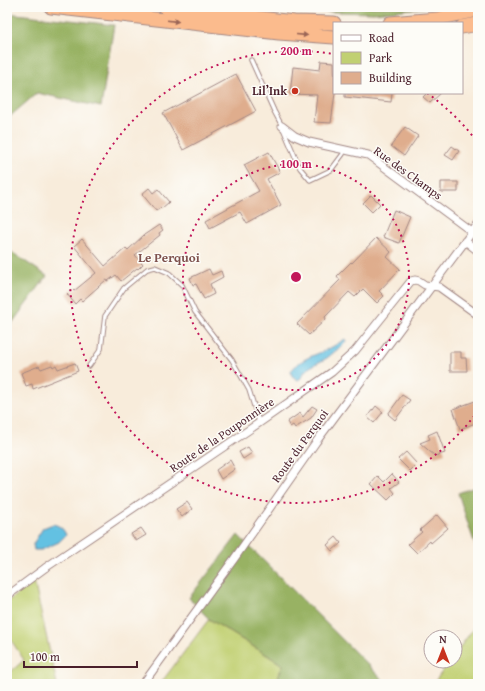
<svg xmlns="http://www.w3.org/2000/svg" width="485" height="691" font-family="'Gentium Book Plus',serif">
  <rect width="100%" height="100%" fill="#fdfcf7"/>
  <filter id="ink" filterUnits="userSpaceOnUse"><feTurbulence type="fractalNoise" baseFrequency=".025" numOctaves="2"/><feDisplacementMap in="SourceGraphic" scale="8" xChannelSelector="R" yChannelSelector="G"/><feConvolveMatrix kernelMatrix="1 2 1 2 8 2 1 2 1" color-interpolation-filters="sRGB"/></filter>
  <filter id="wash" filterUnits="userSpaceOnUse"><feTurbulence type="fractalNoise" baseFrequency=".012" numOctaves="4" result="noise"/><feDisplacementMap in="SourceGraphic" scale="16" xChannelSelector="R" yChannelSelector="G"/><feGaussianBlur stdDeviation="0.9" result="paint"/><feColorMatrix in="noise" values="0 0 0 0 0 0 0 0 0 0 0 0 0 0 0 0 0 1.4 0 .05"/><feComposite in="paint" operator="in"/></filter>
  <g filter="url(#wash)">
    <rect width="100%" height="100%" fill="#f8ecdb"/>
    <path fill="#c1d072" stroke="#86784e" d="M34 581 57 684H7V675L24 660 7 634V602Z
      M209 619 283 665 275 684H160Z
      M478 622V684H433L450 661H455V654Z"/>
    <path fill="#98b264" stroke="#716848" d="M264 7H433L374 13 295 11Z
      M7 13 114 25 101 107 37 93 7 119Z
      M7 249 47 276 7 330Z
      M478 486V554L458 493Z
      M238 535 387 684H275L283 665 209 619 189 598Z"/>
    <path fill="#64c1e2" stroke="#577086" d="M345 339 346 341 344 344 327 358 310 367 305 371 301 378 298 380 292 376 291 371C301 358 314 356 328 349 334 346 339 343 345 339Z
      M53 524C60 526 63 528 66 535L59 542 41 550H34L33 544 43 528Z"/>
    <g id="blocks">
      <path fill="#dfad8d" d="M321 61 334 62 335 93 331 123 314 122 317 95 290 94 293 67 320 70Z
        M236 74 256 111 183 150 163 113Z
        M345 93H392L391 102 345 97Z
        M427 93H441L430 103 423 97Z
        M405 127 418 136 404 156 391 146Z
        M452 146 459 151 453 160 445 155Z
        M269 152 280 172 267 179 281 205 247 224 240 212 210 228 206 220 259 191 244 165Z
        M441 182H458V192H441Z
        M149 188 153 193 158 189 169 202 161 209 160 208 156 211 142 194Z
        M371 195 380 204 372 212 363 203Z
        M394 210 410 217 399 243 383 237Z
        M159 225 163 230 159 233 160 235 135 255 143 264 138 269 137 268 121 281 116 275 108 281 106 280 82 301 80 299 75 304 67 294 72 289 74 291 96 273 74 246 82 239 105 266 126 248 128 250 144 235Z
        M376 238 391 252 387 257 400 269 379 291 384 296 377 303 363 289 355 297 349 292 325 317 326 319 309 335 297 324 340 280 337 276 351 262 352 263Z
        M209 269 212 275 221 271 223 277 210 284 214 294 204 299 196 284 193 285 190 278Z
        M450 352H461V358H466L467 371H450Z
        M75 363 78 371 33 389 32 384 26 386 21 373 39 366 41 369 52 365 53 367 56 365 58 369Z
        M402 395 410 400 395 420 388 414Z
        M478 400V422L460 429 453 409Z
        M312 406 317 409 311 418 295 428 293 425 290 427 287 422 300 413 303 417Z
        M376 406 383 412 374 423 367 417 373 409V410Z
        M437 431 445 453 435 456 420 443 430 439 428 435Z
        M248 447 252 453 243 459 239 452Z
        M406 452 417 464 410 471 398 459Z
        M230 460 235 469 221 479 216 470Z
        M392 474 399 482 391 488 395 493 388 500 371 484 378 476 384 482Z
        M187 502 192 509 182 517 176 509Z
        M437 515 448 528 431 543 430 541 417 553 408 544 422 532 420 530Z
        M141 528 146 535 136 541 131 534Z
        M336 537 341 543 332 551 327 545Z"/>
    </g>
  </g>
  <g filter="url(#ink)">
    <use href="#blocks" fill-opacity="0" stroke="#a18683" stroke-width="1"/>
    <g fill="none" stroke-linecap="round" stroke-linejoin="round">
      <g stroke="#a18683" stroke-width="5.5">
        <path id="lane" d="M251 60 274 111 282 126 300 168 310 180 331 170 343 154 344 150
          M89 366 101 349 105 316 124 288 147 269 155 267 169 273 182 285 195 312 232 360 249 390 259 422"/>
      </g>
      <g stroke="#a18683" stroke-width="9">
        <path id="street" d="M282 126 295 136 309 142 368 155 472 232
          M465 241 478 251
          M7 596 45 568 259 423 332 372 355 351 411 281 415 280 419 281 425 285 439 287 478 315
          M143 684 234 559 316 442 478 224"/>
      </g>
      <g stroke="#a18683" stroke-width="15">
        <path id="highway" d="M51 7 279 33 334 37
          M165 7 294 22 334 23
          M390 23 437 19 478 10
          M462 27 478 24"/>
      </g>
      <use href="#lane" stroke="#fff" stroke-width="3.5"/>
      <use href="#street" stroke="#fff" stroke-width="7"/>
      <use href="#highway" stroke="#fbbb8d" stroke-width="13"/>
    </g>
    <defs><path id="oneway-solid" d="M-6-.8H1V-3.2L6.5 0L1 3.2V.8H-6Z"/></defs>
    <g fill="#9a6557">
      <use href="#oneway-solid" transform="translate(173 21) rotate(7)"/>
      <use href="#oneway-solid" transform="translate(302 35) rotate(5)"/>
    </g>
  </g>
  <g fill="none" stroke="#c2185b" stroke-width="2" stroke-dasharray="2 4">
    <circle cx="296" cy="277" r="113"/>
    <path d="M478 411A226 226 0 1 1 333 54M427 93A226 226 0 0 1 478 143"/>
  </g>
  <circle fill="#c8321e" stroke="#fdfcf7" stroke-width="1.5" cx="295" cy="91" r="4"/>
  <g text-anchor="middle" stroke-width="3" stroke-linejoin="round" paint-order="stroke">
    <g font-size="12" font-weight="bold" fill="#4a1f2b" stroke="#fdfcf7" text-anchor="end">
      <text x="287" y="95">Lil’Ink</text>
    </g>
    <g font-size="12" fill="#4a1f2b" stroke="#fdfcf7">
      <text transform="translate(408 173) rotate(36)" y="4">Rue des Champs</text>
      <text transform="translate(222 435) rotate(-34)" y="4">Route de la Pouponnière</text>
      <text transform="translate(300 446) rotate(-54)" y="4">Route du Perquoi</text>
    </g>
    <g font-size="13" font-weight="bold" fill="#7e514d" stroke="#fdfcf7">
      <text x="169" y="262">Le Perquoi</text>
    </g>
  </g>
  <circle cx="296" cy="277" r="6" fill="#c2185b" stroke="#fdfcf7" stroke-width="2"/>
  <g font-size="12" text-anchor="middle" font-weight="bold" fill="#c2185b" stroke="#fdfcf7" stroke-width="3" stroke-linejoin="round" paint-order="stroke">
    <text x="296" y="55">200 m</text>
    <text x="296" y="168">100 m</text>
  </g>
  <rect width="485" height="691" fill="none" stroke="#fdfcf7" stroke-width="24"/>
  <rect x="333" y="22" width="130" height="72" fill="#fdfcf7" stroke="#b5a4a5"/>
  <rect x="341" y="35" width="20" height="6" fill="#ffffff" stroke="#b5a4a5"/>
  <text x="369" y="42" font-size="12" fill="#4a1f2b">Road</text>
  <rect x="341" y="52" width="20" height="12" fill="#c1d072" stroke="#b5a4a5"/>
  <text x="369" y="62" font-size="12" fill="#4a1f2b">Park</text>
  <rect x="341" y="72" width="20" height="12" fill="#dfad8d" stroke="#b5a4a5"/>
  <text x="369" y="82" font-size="12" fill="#4a1f2b">Building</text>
  <g transform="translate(443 649)"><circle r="19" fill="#fdfcf7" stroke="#b5a4a5"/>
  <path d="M0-3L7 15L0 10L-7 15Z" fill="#c8321e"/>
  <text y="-6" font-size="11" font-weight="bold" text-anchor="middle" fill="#4a1f2b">N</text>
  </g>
  <path d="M24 661v6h113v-6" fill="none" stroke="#4a1f2b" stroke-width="2"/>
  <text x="30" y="661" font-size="12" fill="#4a1f2b" stroke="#fdfcf7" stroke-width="3" paint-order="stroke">100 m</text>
</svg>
